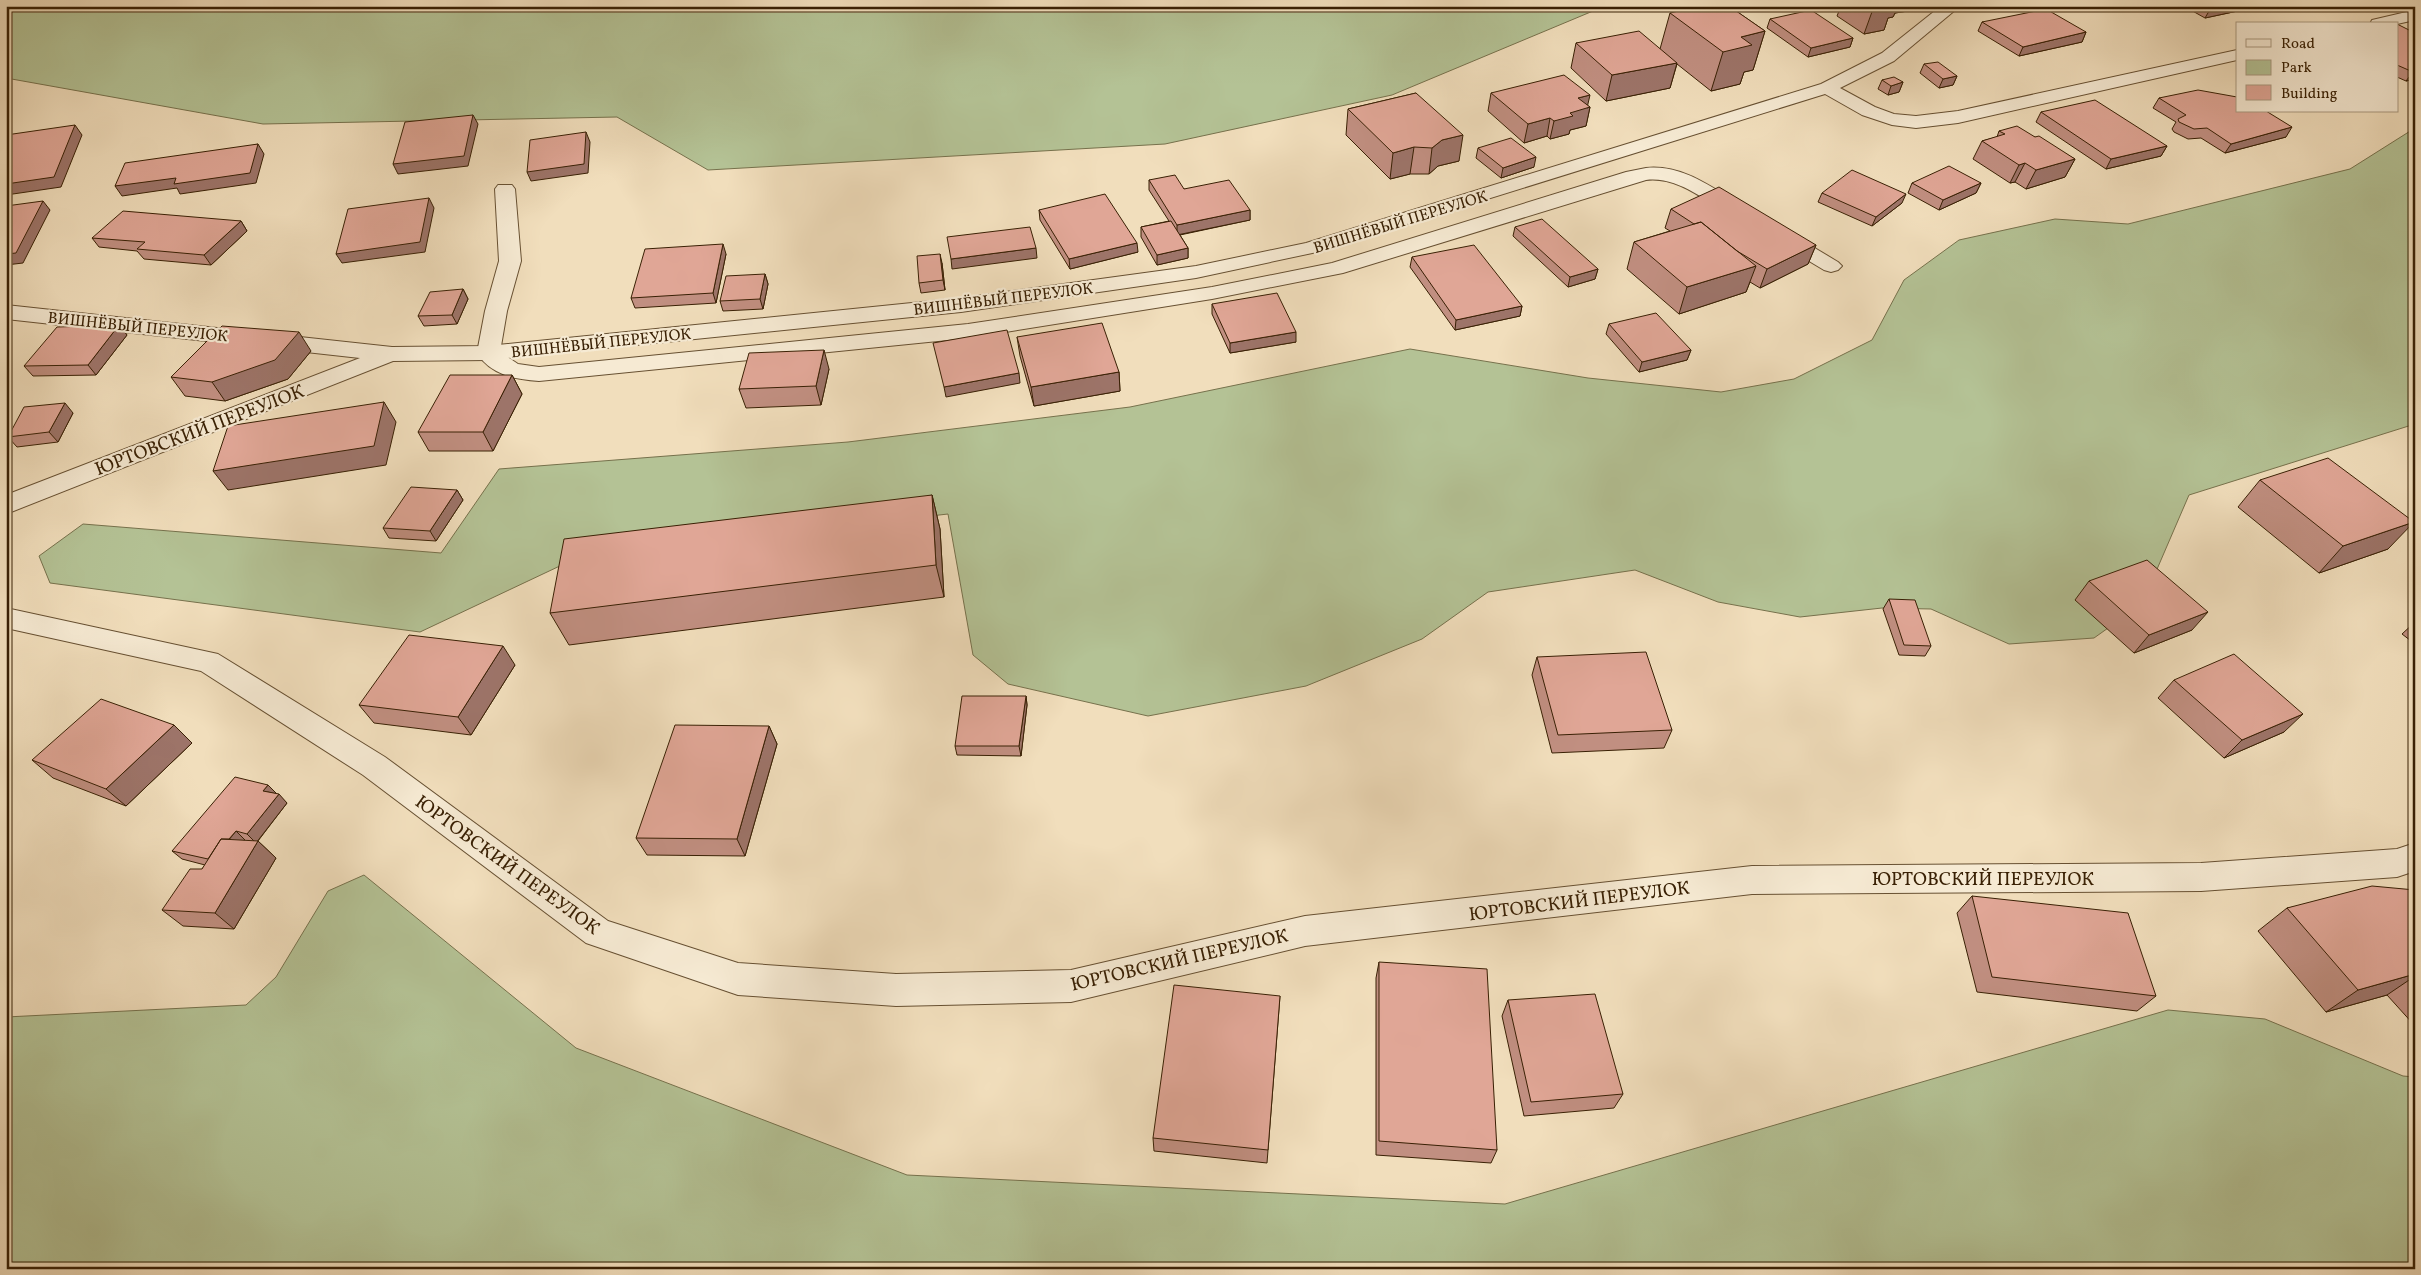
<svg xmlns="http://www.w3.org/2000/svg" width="2421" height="1275" font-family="Vollkorn,serif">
  <rect width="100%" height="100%" fill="#f1debc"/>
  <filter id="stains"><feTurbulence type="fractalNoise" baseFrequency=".004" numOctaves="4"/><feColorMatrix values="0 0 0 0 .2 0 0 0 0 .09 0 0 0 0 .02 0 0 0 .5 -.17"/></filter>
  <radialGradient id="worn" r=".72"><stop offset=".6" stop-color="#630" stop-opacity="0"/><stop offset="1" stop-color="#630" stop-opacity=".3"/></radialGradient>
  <path fill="#b4c295" stroke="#76714c" d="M6 6H1605L1392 95 1165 144 708 170 617 117 263 124 6 78Z
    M2415 128V424L2189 495 2142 604 2094 638 2009 644 1931 609 1882 608 1800 617 1718 602 1635 570 1488 592 1422 639 1306 686 1148 716 1008 684 973 655 948 514 581 556 420 632 50 583 39 556 83 524 441 553 499 469 848 442 1130 407 1410 349 1588 378 1721 392 1794 379 1872 340 1904 280 1959 240 2055 219 2128 224 2350 169Z
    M364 875 576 1048 907 1175 1505 1204 2168 1010 2265 1019 2403 1076 2415 1077V1269H6V1017L246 1005 276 977 328 891Z"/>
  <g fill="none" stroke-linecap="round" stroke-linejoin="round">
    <g stroke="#675032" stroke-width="2">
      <path id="service" d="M1646 168C1684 164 1715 190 1746 208L1749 212 1746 216 1739 218 1732 216C1705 201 1678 176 1646 180L1343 273 1212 299 968 338 539 381C514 379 491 375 477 353L485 311 499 261 495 189 498 185H512L515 189 521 261 507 311 500 352 518 364 539 367 968 324 1212 287 1332 263 1626 172Z
        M1781 230 1788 232 1838 262 1842 266 1838 270 1831 272 1824 270 1774 240 1771 236 1774 232Z"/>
    </g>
    <g stroke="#675032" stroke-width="2">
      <path id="minor" d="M1941 6H1960L1894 61 1840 88 1875 107 1894 114 1916 116 1958 111 2237 50V60L1958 123 1916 128 1892 125 1862 115 1825 94 1317 252 1196 278 961 312 488 360 393 361 6 514V495L360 358 6 319V305L392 347 488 346 961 298 1196 266 1306 243 1821 84 1882 53Z
        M2415 10V20L2397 24H2370L2372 20Z
        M6 608 218 654 385 757 608 921 738 963 896 974 1071 970 1305 916 1752 866 2201 863 2397 849 2415 843V871L2397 877 2201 891 1752 894 1305 946 1071 1002 896 1006 738 995 586 943 363 775 201 671 6 628Z"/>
    </g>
    <use href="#service" fill="#f6ead3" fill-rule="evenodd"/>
    <use href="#minor" fill="#f6ead3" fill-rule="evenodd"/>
  </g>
  <path fill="#c18f81" stroke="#392004" d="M1700 6H1740L1739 11H1736L1765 31 1753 70 1744 72 1740 84 1711 91 1677 64 1670 88 1606 101 1571 68 1576 43 1660 49 1670 13Z
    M1832 6H1910L1908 11 1895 13 1893 17 1888 18 1884 30 1864 34 1837 16 1839 11Z
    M2176 6H2261L2205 18 2189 9Z
    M1770 19 1853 38 1850 47 1808 57 1767 28Z
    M1982 22 2086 32 2082 42 2019 56 1978 31Z
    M2397 24 2415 79 2406 81 2397 77Z
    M1924 64 1957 76 1953 85 1939 88 1920 73Z
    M1882 80 1903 82 1899 92 1888 95 1878 89Z
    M1416 93 1459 161 1438 166 1429 174H1410L1390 179 1346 135 1348 109Z
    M1491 93 1588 106 1590 107 1586 126 1570 130 1569 134 1550 139 1547 136 1524 143 1488 111Z
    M2159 98 2286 137 2225 153 2201 138 2188 139 2174 132 2172 129 2176 122 2153 108Z
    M2041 112 2167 146 2161 156 2106 169 2036 122Z
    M1999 131 2035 137 2075 159 2065 177 2026 189 2015 182 2010 183 1973 159 1982 141 1997 137Z
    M1478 148 1534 167 1501 178 1476 158Z
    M1149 180 1184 189 1250 210V220L1180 235 1188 248V258L1157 265 1141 237V227L1169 221 1149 190Z
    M1912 183H1981L1976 193 1939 210 1908 193Z
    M1822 193 1902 203 1872 226 1818 202Z
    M1671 209 1816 245 1808 264 1760 288 1750 282 1746 292 1679 314 1627 269 1634 242 1670 231 1665 228Z
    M1039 210 1138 252 1070 269 1040 220Z
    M241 221 247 231 211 265 144 259 137 251 99 247 92 238Z
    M1515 227 1598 269 1595 279 1568 287 1513 236Z
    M726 254 716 303 635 308 631 298Z
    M1412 257 1522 306 1520 316 1455 330 1410 267Z
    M942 263 945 290 921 293 919 283Z
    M765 274 768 284 763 309 723 311 720 301Z
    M463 289 468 299 457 324 424 326 418 316Z
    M1212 304 1296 342 1230 353 1212 314Z
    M1609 324 1691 350 1687 360 1639 372 1606 334Z
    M119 325 127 335 96 375 33 376 24 366Z
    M1017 337 1119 372 1120 391 1034 406 1020 356Z
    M311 351 288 379 225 401 185 396 171 377Z
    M829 369 821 405 746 408 739 389Z
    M512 375 522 394 493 451H429L418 432Z
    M73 413 58 442 17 447 8 437Z
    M2260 480 2388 549 2319 573 2238 507Z
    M457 490 463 500 436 541 389 538 383 528Z
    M932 495 940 529 944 597 569 645 550 613Z
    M2089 581 2192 630 2134 653 2075 600Z
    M1889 599 1931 646 1925 656 1899 655 1883 609Z
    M2415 622V644L2402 634Z
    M1537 657 1672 730 1664 748 1552 753 1532 675Z
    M515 665 471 735 374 723 359 705Z
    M2174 680 2284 732 2224 758 2158 698Z
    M1026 696 1027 705 1021 756 957 755 955 746Z
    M174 725 192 743 126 806 53 778 32 760Z
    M769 726 777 744 745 856 647 855 636 838Z
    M268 785 276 793 287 803 258 841 276 858 234 929 183 926 162 910 202 869 205 865 182 859 172 851Z
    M2415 890V1026L2387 995 2326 1012 2258 931 2287 908Z
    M1972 896 2156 996 2137 1011 1977 992 1957 913Z
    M1379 962 1497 1150 1491 1163 1376 1155V978Z
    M1280 996 1267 1163 1154 1151 1153 1138Z
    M1508 1000 1623 1094 1614 1108 1524 1116 1502 1016Z"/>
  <path fill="#9d7469" stroke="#392004" d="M1714 6H1740L1739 11 1711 15Z
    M1882 6H1910L1908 11 1895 13 1893 17 1888 18 1884 30 1864 34 1873 9Z
    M2212 6H2261L2205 18Z
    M1765 31 1753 70 1744 72 1740 84 1711 91 1723 52 1741 37Z
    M2086 32 2082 42 2019 56 2023 47Z
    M1853 38 1850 47 1808 57 1811 48Z
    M1677 63 1670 88 1606 101 1612 75Z
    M2415 71V79L2406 81 2413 72Z
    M1957 76 1953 85 1939 88 1943 79Z
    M1903 82 1899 92 1888 95 1891 86Z
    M1590 95 1587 108 1590 107 1586 126 1570 130 1569 134 1550 139 1554 121 1570 113 1578 98Z
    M473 115 478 124 468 166 398 174 393 164Z
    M1550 118 1547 136 1524 143 1528 124Z
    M75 125 82 135 61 187 6 195V184Z
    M2292 127 2286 137 2225 153 2231 144Z
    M586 132 590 142 588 173 531 181 527 172Z
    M1463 135 1459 161 1438 166 1429 174 1432 148 1442 140Z
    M258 144 264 154 256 183 180 194 177 188 122 196 115 186Z
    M2167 146 2161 156 2106 169 2111 159Z
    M1414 147 1410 174 1390 179 1393 153Z
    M1536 157 1534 167 1501 178 1503 168Z
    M2075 159 2065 177 2026 189 2036 170Z
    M2025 163 2015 182 2010 183 2019 165Z
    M1981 183 1976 193 1939 210 1943 200Z
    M1906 194 1902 203 1872 226 1876 217Z
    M429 198 434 208 425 252 342 263 336 254Z
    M43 201 50 210 23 263 6 265V254Z
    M1250 210V220L1177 235V225Z
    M241 221 247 231 211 265 204 255Z
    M1137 243 1138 252 1070 269 1069 259Z
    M723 244 726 254 716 303 713 293Z
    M1816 245 1808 264 1760 288 1767 269Z
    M1036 248 1037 258 952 269 951 259Z
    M1188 248V258L1157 265V255Z
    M940 254 942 263 945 290 943 280Z
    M1756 266 1746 292 1679 314 1687 287Z
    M1598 269 1595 279 1568 287 1570 277Z
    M765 274 768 284 763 309 760 299Z
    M463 289 468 299 457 324 452 315Z
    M1522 306 1520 316 1455 330 1456 320Z
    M119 325 127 335 96 375 88 365Z
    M299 332 311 351 288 379 225 401 212 382Z
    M1296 332V342L1230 353V343Z
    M824 350 829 369 821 405 816 386Z
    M1691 350 1687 360 1639 372 1642 362Z
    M1119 372 1120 391 1034 406 1031 387Z
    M1019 373 1020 383 946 397 944 387Z
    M512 375 522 394 493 451 483 432Z
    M384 402 396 422 386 465 228 490 213 471Z
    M65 403 73 413 58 442 49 432Z
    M457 490 463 500 436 541 430 531Z
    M932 495 940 529 944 597 936 565Z
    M2414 522 2388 549 2319 573 2343 546Z
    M2208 612 2192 630 2134 653 2149 635Z
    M503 646 515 665 471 735 458 717Z
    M1026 696 1027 705 1021 756 1019 746Z
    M2303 714 2284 732 2224 758 2242 740Z
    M174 725 192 743 126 806 106 789Z
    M769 726 777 744 745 856 737 839Z
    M268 785 277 794 263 791Z
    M279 794 287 803 256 843 247 834Z
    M236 831 245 840 213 860Z
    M258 841 276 858 234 929 215 913Z
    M2415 974V976L2387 995 2326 1012 2358 990Z"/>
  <path fill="#e0a696" stroke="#392004" d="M1700 6H1729L1765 31 1741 37 1752 45 1723 52 1670 13Z
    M1869 6H1889L1873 9Z
    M2046 9 2086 32 2023 47 1982 22Z
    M1811 10 1853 38 1811 48 1770 19Z
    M2397 24 2415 33V71L2413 72 2397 65Z
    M1639 31 1677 63 1612 75 1576 43Z
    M1938 62 1957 76 1943 79 1924 64Z
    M1564 75 1590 95 1578 98 1590 107 1570 113 1573 116 1554 121 1550 118 1528 124 1491 93Z
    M1894 77 1903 82 1891 86 1882 80Z
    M2198 90 2237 97V111H2266L2292 127 2231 144 2207 128 2194 129 2179 122 2178 119 2186 115 2159 98Z
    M1416 93 1463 135 1442 140 1432 148 1414 147 1393 153 1348 109Z
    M2095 100 2167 146 2111 159 2041 112Z
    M473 115 464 156 393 164 405 122Z
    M75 125 54 177 6 184V135Z
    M2017 126 2035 137 2039 136 2075 159 2036 170 2025 163 2019 165 1982 141 2005 134 1999 131Z
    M586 132 584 164 527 172 530 140Z
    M1511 138 1536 157 1503 168 1478 148Z
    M258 144 250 173 174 184 176 178 115 186 125 163Z
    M1949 166 1981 183 1943 200 1912 183Z
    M1852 170 1906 194 1876 217 1822 193Z
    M1175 175 1184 189 1229 180 1250 210 1177 225 1149 180Z
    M1719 187 1816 245 1767 269 1737 251 1701 222 1694 224 1671 209Z
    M1105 194 1137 243 1069 259 1039 210Z
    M429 198 420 242 336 254 348 209Z
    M43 201 16 253 6 254V206Z
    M123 211 241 221 204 255 137 249 145 242 92 238Z
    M1542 219 1598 269 1570 277 1515 227Z
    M1171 221 1188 248 1157 255 1141 227Z
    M1701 222 1756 266 1687 287 1634 242Z
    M1030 227 1036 248 951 259 947 237Z
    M723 244 713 293 631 298 645 249Z
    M1474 245 1522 306 1456 320 1412 257Z
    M940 254 943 280 919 283 917 256Z
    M765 274 760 299 720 301 726 276Z
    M463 289 452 315 418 316 430 292Z
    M1277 293 1296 332 1230 343 1212 304Z
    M1656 313 1691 350 1642 362 1609 324Z
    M1102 323 1119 372 1031 387 1017 337Z
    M119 325 88 365 24 366 57 327Z
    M222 326 299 332 275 360 212 382 171 377Z
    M1007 330 1019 373 944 387 933 343Z
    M824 350 816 386 739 389 749 353Z
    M450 375H512L483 432H418Z
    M384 402 374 446 213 471 228 426Z
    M65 403 49 432 8 437 24 407Z
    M2328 458 2414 522 2343 546 2260 480Z
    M411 487 457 490 430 531 383 528Z
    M932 495 936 565 550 613 564 539Z
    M2147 560 2208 612 2149 635 2089 581Z
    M1889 599 1915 600 1931 646 1904 645Z
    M409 635 503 646 458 717 359 705Z
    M1646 652 1672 730 1558 735 1537 657Z
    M2234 654 2303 714 2242 740 2174 680Z
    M962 696H1026L1019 746H955Z
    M101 699 174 725 106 789 32 760Z
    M675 725 769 726 737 839 636 838Z
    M235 777 268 785 263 791 279 794 247 834 236 831 229 839H221L208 859 172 851Z
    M221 839 258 841 215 913 162 910 190 869H202Z
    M2372 886 2415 890V974L2358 990 2287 908Z
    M1972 896 2128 913 2156 996 1992 977Z
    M1379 962 1487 969 1497 1150 1379 1141Z
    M1174 985 1280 996 1268 1150 1153 1138Z
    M1595 994 1623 1094 1531 1102 1508 1000Z"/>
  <g text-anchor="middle" stroke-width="4.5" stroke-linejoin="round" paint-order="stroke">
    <g font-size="16" fill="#392004" stroke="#f6ead3">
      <text transform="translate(1400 221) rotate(-17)" y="6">ВИШНЁВЫЙ ПЕРЕУЛОК</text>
      <text transform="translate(1003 298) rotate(-7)" y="6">ВИШНЁВЫЙ ПЕРЕУЛОК</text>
      <text transform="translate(138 326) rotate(6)" y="6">ВИШНЁВЫЙ ПЕРЕУЛОК</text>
      <text transform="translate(601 342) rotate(-6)" y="6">ВИШНЁВЫЙ ПЕРЕУЛОК</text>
    </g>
    <g font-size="19" fill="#392004" stroke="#f6ead3">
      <text transform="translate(199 429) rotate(-21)" y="7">ЮРТОВСКИЙ ПЕРЕУЛОК</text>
      <text transform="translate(508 864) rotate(36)" y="7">ЮРТОВСКИЙ ПЕРЕУЛОК</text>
      <text x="1983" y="885">ЮРТОВСКИЙ ПЕРЕУЛОК</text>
      <text transform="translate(1579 900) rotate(-7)" y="7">ЮРТОВСКИЙ ПЕРЕУЛОК</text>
      <text transform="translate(1179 959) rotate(-13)" y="7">ЮРТОВСКИЙ ПЕРЕУЛОК</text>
    </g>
  </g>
  <rect width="2421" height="1275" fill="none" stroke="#f1debc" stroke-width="25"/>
  <rect x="8" y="8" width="2406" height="1260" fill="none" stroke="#392004" stroke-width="2.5"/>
  <rect x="12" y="12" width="2396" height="1250" fill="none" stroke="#392004"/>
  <rect x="2236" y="22" width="162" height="90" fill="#f6ead3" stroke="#aa9980"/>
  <rect x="2246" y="39" width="25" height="8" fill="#f6ead3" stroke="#aa9980"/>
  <text x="2281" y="48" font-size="15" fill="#392004">Road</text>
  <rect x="2246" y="60" width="25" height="15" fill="#b4c295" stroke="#aa9980"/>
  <text x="2281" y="72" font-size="15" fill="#392004">Park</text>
  <rect x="2246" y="85" width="25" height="15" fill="#e0a696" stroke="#aa9980"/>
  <text x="2281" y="98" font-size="15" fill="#392004">Building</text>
  <rect width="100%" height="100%" filter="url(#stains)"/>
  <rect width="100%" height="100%" fill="url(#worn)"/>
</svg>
